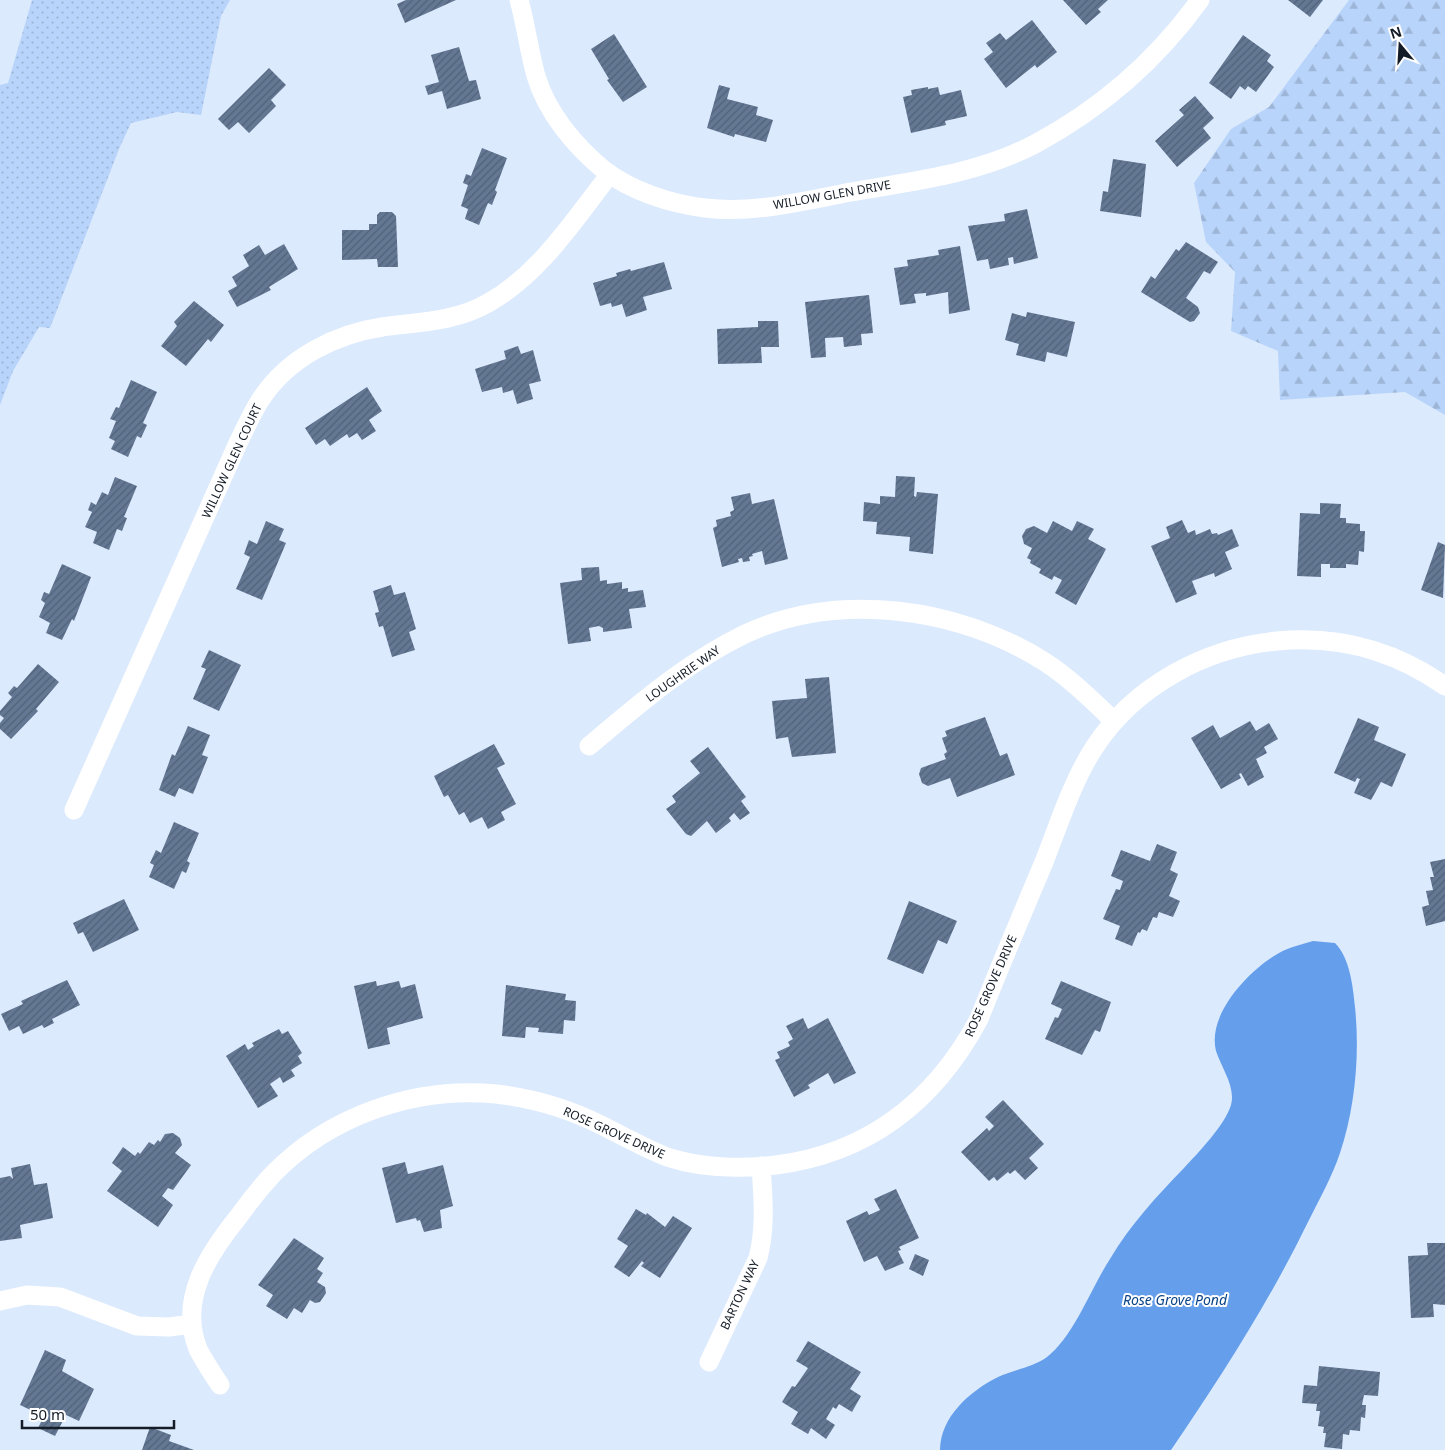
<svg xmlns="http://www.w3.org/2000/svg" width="1445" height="1450" font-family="'Noto Sans',sans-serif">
  <defs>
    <pattern id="grass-dots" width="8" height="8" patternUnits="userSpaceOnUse" patternTransform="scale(1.25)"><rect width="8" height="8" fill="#b8d4fa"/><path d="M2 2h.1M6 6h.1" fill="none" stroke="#9db5d6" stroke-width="1.8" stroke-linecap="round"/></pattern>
    <pattern id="forest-firs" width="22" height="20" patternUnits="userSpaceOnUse" patternTransform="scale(1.25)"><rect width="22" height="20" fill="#b8d4fa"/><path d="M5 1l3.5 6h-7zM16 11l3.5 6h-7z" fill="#9db5d6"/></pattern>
    <pattern id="building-hatch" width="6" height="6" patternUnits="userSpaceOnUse" patternTransform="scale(1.25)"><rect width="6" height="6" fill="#647894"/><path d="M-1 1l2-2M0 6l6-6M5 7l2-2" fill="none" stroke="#516279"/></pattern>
  </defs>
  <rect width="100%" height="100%" fill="#dceafd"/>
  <path fill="url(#grass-dots)" d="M32 0H230L221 16 201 115 177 112 131 123 119 149 50 328 39 327 13 371 0 405V85L8 83Z"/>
  <path fill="url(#forest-firs)" d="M1349 0H1445V415L1405 392 1280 400 1278 351 1231 331 1235 272 1206 242 1194 183 1231 129 1269 107Z"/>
  <path fill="#659fec" d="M1313 941 1335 943C1350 958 1353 987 1355 1007 1360 1055 1355 1108 1340 1153 1332 1177 1319 1200 1308 1222 1269 1302 1221 1377 1171 1450H940C940 1417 970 1391 998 1377 1013 1370 1034 1367 1047 1357 1074 1336 1091 1288 1110 1259 1130 1225 1156 1197 1184 1168 1198 1153 1225 1125 1231 1105 1236 1087 1221 1067 1216 1051 1207 1015 1247 973 1274 956 1286 948 1299 945 1313 941Z"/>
  <path fill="url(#building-hatch)" d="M406 0H456L405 23 397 4Z
    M1063 0H1108L1098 9 1101 12 1086 25Z
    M1288 0H1323L1310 17Z
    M1032 20 1057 52 1037 68 1035 65 1006 88 984 59 993 52 986 43 1000 33 1006 40Z
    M614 34 647 87 623 102 607 80 609 79 591 49Z
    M1243 35 1271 55 1267 61 1274 67 1256 92 1248 86 1245 90 1240 86 1231 99 1209 83Z
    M459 47 469 81 476 80 481 99 447 109 442 91 428 95 425 86 439 82 431 55Z
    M269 68 286 85 271 100 276 106 249 133 238 122 229 130 218 119Z
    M719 85 730 88 727 99 758 107 756 115 773 120 766 142 735 134 734 137 707 128Z
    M928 87V89L938 87 940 95 961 90 967 116 945 121 946 125 911 133 903 97 912 95 911 90Z
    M1195 96 1214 118 1203 128 1211 138 1177 167 1155 141 1184 115 1179 110Z
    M482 148 507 158 495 190 497 192 492 205 488 203 479 225 465 219 468 209 461 206 468 185 463 183 466 174 471 176Z
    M1113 159 1146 164 1141 217 1100 211 1103 191 1108 192Z
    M1027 209 1038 258 1014 264 1013 257 1008 258 1009 265 990 269 988 259 977 261 968 226 1005 221 1004 214Z
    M380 212H392L396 216 398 267H378L377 259 342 260V230H369V224H377V215Z
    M1186 242 1218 262 1210 274 1204 271 1186 298 1198 307 1200 313 1194 321 1190 322 1141 292 1151 276 1155 279 1176 249 1179 251Z
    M284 244 298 269 269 287 271 290 237 307 228 291 237 286 232 277 249 266 243 255 259 245 265 255Z
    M960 246 970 310 949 314 948 292 926 296V293L914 294 916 303 900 305 894 268 908 266 907 260 939 255 938 250Z
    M664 262 672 289 643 297 647 310 626 317 622 304 612 307 611 303 600 306 593 283 617 276 616 273 630 269 631 271Z
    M869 295 873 333 861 334 862 345 844 347 843 337 825 338 826 357 811 358 805 302Z
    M194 301 224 325 211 342 208 339 186 366 161 346 177 326 174 322Z
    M1027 312 1075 322 1067 357 1047 352 1045 362 1016 355 1019 344 1005 340 1012 313 1026 317Z
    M758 321H778L779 347H761L762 363 718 364 717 329 758 327Z
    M518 346 521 354 533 350 541 381 529 384 533 399 517 404 513 390 503 393 502 387 482 392 475 369 506 359 504 351Z
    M131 380 157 392 143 423 147 425 141 438 137 436 128 457 111 449 115 441 109 438 116 421 110 419 116 407 119 408Z
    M367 387 382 411 369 420 376 431 362 440 357 433 349 438 347 434 330 446 325 439 316 445 305 428Z
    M896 476 915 477 914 496 916 497 917 492 938 494 933 554 909 551 910 537 876 534 877 522 863 521 864 502 880 504V496L895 497Z
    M115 477 137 486 124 517 127 518 122 531 117 529 109 550 93 543 97 532 85 527 92 512 88 510 91 502 96 505 102 492 108 495Z
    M750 493 752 504 774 499 788 559 765 565 762 551 752 554 753 556 749 557 750 561 743 562 742 558 738 559 739 562 722 567 713 528 717 526 716 520 731 516 730 512 734 510 731 497Z
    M1320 503 1341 504 1340 518H1346V523L1360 524V531H1365L1364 552 1359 551 1358 565 1346 564V568H1330V564H1321V577L1297 576 1300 513 1320 514Z
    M1182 520 1188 533 1195 530 1196 535 1210 529 1212 534 1217 533 1218 535 1232 529 1239 546 1225 552 1232 569 1215 577 1214 573 1192 581 1197 594 1176 603 1151 546 1170 538 1166 527Z
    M266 521 284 529 279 540 286 543 262 600 236 589 250 557 244 554 249 540 257 544Z
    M1053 521 1072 531 1077 521 1094 529 1088 539 1106 549 1076 605 1055 593 1062 580 1054 576 1052 580 1039 573 1041 569 1030 563 1031 560 1027 558 1032 548 1024 544 1022 536 1026 529 1034 526 1047 533Z
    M1438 542 1445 545 1443 598 1421 590Z
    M62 564 91 577 74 621 72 619 62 640 46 633 50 623 39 617 45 603 41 600 44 592 49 594Z
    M599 567 600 581 607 580V584L622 582V589L628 588V592L643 590 646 607 629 609 632 628 603 632V628L599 626 589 628 591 641 568 644 560 583 582 580 581 568Z
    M391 585 394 595 405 592 416 629 409 632 415 650 392 657 383 626 379 627 375 613 379 612 373 591Z
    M209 650 241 665 219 711 193 699 206 669 201 667Z
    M38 664 59 682 36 709 38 711 11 739 0 729V723L4 718 0 715V711L12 697 8 693 14 686 17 688Z
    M829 677 836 753 792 757 788 737 776 739 772 701 807 698 805 679Z
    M985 717 1000 756 1007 753 1015 775 957 797 950 778 928 786 922 783 919 774 921 768 946 759 944 754 947 752 942 738 947 736 945 731Z
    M1358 718 1379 727 1374 740 1406 754 1392 787 1381 782 1371 800 1354 793 1360 779 1357 778 1355 782 1334 773Z
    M1250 721 1256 731 1269 723 1278 739 1264 747 1267 753 1256 759 1264 777 1248 786 1241 773 1239 774 1241 778 1221 789 1191 738 1213 725 1220 738Z
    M188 726 210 735 202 755 208 757 193 794 179 788 175 797 159 790 172 754 175 756Z
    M494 744 505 764 497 768 516 804 501 812 505 820 488 829 482 817 470 823 464 812 459 815 448 795 444 797 434 776Z
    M708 747 746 797 741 801 750 813 740 820 734 813 729 818 731 821 716 833 707 821 691 836 686 834 666 809 676 802 672 796 700 773 690 761Z
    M174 822 199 833 187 861 190 863 186 873 182 871 174 889 149 877 154 865 150 863 156 850 161 853Z
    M1157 844 1177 852 1170 870 1178 874 1169 896 1180 901 1173 917 1159 912 1157 918 1153 917 1147 931 1142 929 1140 933 1138 932 1132 946 1115 939 1120 926 1103 919 1116 889 1120 890 1123 881 1111 876 1121 850 1150 861Z
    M1445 859V921L1426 926 1422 907 1429 905 1426 891 1433 890 1430 877H1434L1430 862Z
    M124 899 139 930 93 952 83 932 78 934 73 923Z
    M909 901 957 921 947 944 938 940 923 974 887 959Z
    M67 980 80 1005 52 1019 54 1023 44 1028 42 1025 23 1034 19 1026 9 1031 1 1014 23 1004 21 1001Z
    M376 981 377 986 399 981 401 988 415 984 423 1018 387 1028 390 1044 368 1049 354 986Z
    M1061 981 1111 1002 1100 1032 1095 1030 1082 1055 1045 1039 1055 1017 1058 1018 1062 1009 1051 1004Z
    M506 985 566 994 565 1000 576 1001 575 1021 564 1020 563 1034 538 1032 539 1028 526 1027 525 1038 502 1036Z
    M803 1018 808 1029 828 1018 856 1073 834 1084 828 1073 808 1085 810 1088 794 1097 775 1060 780 1058 777 1052 790 1046 788 1042 793 1039 786 1026Z
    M279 1029 282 1034 288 1031 302 1053 298 1056 302 1063 291 1070 295 1076 283 1083 280 1077 270 1084 278 1096 258 1108 226 1056 245 1044 248 1050 254 1046 252 1043Z
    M1003 1100 1044 1144 1029 1158 1038 1168 1025 1180 1015 1170 1010 1174 1008 1172 997 1181 994 1177 989 1181 961 1152 987 1128 989 1131 994 1126 985 1117Z
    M173 1133 180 1138 182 1145 175 1153 191 1165 173 1190 168 1188 162 1196 173 1205 158 1227 107 1191 122 1171 112 1163 123 1147 135 1156 138 1152 140 1154 149 1142 154 1145 158 1140 160 1142 165 1134Z
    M405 1162 408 1174 443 1165 453 1206 440 1210 442 1228 424 1232 420 1220 417 1221 416 1218 396 1223 382 1168Z
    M30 1164 34 1185 47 1183 53 1218 20 1225 22 1238 0 1241V1178L10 1176 13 1179 11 1168Z
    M896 1189 919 1238 899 1247 901 1250 898 1251 904 1263 885 1271 877 1256 864 1262 846 1221 867 1211 869 1215 880 1210 874 1199Z
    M636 1209 646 1215 647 1213 665 1227 673 1216 692 1228 660 1278 641 1266 644 1263 642 1261 629 1277 614 1267 628 1246 617 1239Z
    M294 1238 324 1258 317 1269 323 1273 317 1282 325 1287 326 1293 320 1302 315 1303 310 1300 302 1313 294 1308 287 1319 266 1306 273 1295 258 1285Z
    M1427 1243H1445V1305L1433 1304 1434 1317 1411 1318 1408 1256 1428 1255Z
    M915 1254 929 1260 923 1276 909 1269Z
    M808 1341 861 1372 850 1389 861 1396 852 1412 839 1404 836 1409 833 1407 826 1419 835 1425 826 1439 811 1428 808 1434 791 1424 798 1412 782 1402 792 1386 795 1387 808 1368 796 1361Z
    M45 1350 66 1360 62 1371 94 1389 79 1421 66 1415 55 1436 38 1428 46 1412 43 1410 41 1415 20 1405Z
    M1319 1366 1380 1372 1378 1396 1364 1395 1362 1405H1366L1365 1418 1361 1417 1360 1431 1350 1430 1349 1435 1343 1434 1342 1449 1324 1447 1326 1433H1323L1324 1427 1318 1426 1320 1411H1316L1317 1404 1302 1403 1304 1385 1317 1386Z
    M150 1427 171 1435 169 1441 194 1450H142Z"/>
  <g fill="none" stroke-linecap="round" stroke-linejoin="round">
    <path stroke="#fff" stroke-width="19" d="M519 0C526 25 529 51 536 76 547 113 575 146 604 170 631 191 671 204 705 208 754 214 803 201 851 192 913 181 978 174 1035 144 1102 108 1156 61 1200 0
      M589 746C638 705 687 662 745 634 839 590 960 608 1045 662 1071 679 1092 700 1114 721
      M74 810 238 443C246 427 253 410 263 396 290 357 336 334 382 327 418 322 455 322 488 303 540 274 574 220 610 174
      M0 1301 27 1295 60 1297 137 1326 169 1327 192 1324
      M709 1362 758 1258C766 1227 763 1197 761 1166
      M220 1385C212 1373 204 1361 198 1349 178 1299 209 1253 239 1216 249 1202 260 1188 272 1175 329 1116 414 1086 496 1094 532 1098 569 1109 601 1125 623 1136 644 1148 667 1157 700 1168 741 1169 776 1165 870 1153 935 1101 979 1019 1000 966 1022 914 1044 862 1059 824 1072 782 1094 748 1134 686 1205 648 1277 641 1338 635 1395 651 1445 686"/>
  </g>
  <g text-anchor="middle" stroke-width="4" stroke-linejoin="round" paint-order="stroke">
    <g font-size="12" fill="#141c27" stroke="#fff">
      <text transform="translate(832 195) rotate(-10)" y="4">WILLOW GLEN DRIVE</text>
      <text transform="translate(232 461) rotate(-65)" y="4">WILLOW GLEN COURT</text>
      <text transform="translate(683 674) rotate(-35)" y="4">LOUGHRIE WAY</text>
      <text transform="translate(991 986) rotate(-66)" y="4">ROSE GROVE DRIVE</text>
      <text transform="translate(614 1133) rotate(24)" y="4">ROSE GROVE DRIVE</text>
      <text transform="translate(740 1295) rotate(-65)" y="4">BARTON WAY</text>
    </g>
    <g font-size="14" font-style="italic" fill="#084387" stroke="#fff">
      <text x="1175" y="1305">Rose Grove Pond</text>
    </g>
  </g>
  <g transform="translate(1400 45) rotate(342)" stroke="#ffffff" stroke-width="4" paint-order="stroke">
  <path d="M0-4L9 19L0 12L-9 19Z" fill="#141c27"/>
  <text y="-8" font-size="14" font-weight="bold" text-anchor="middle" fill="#141c27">N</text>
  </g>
  <path d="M22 1420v8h152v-8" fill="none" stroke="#141c27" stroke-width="2.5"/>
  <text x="30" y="1420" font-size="15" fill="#141c27" stroke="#ffffff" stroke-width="4" paint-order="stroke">50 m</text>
</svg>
